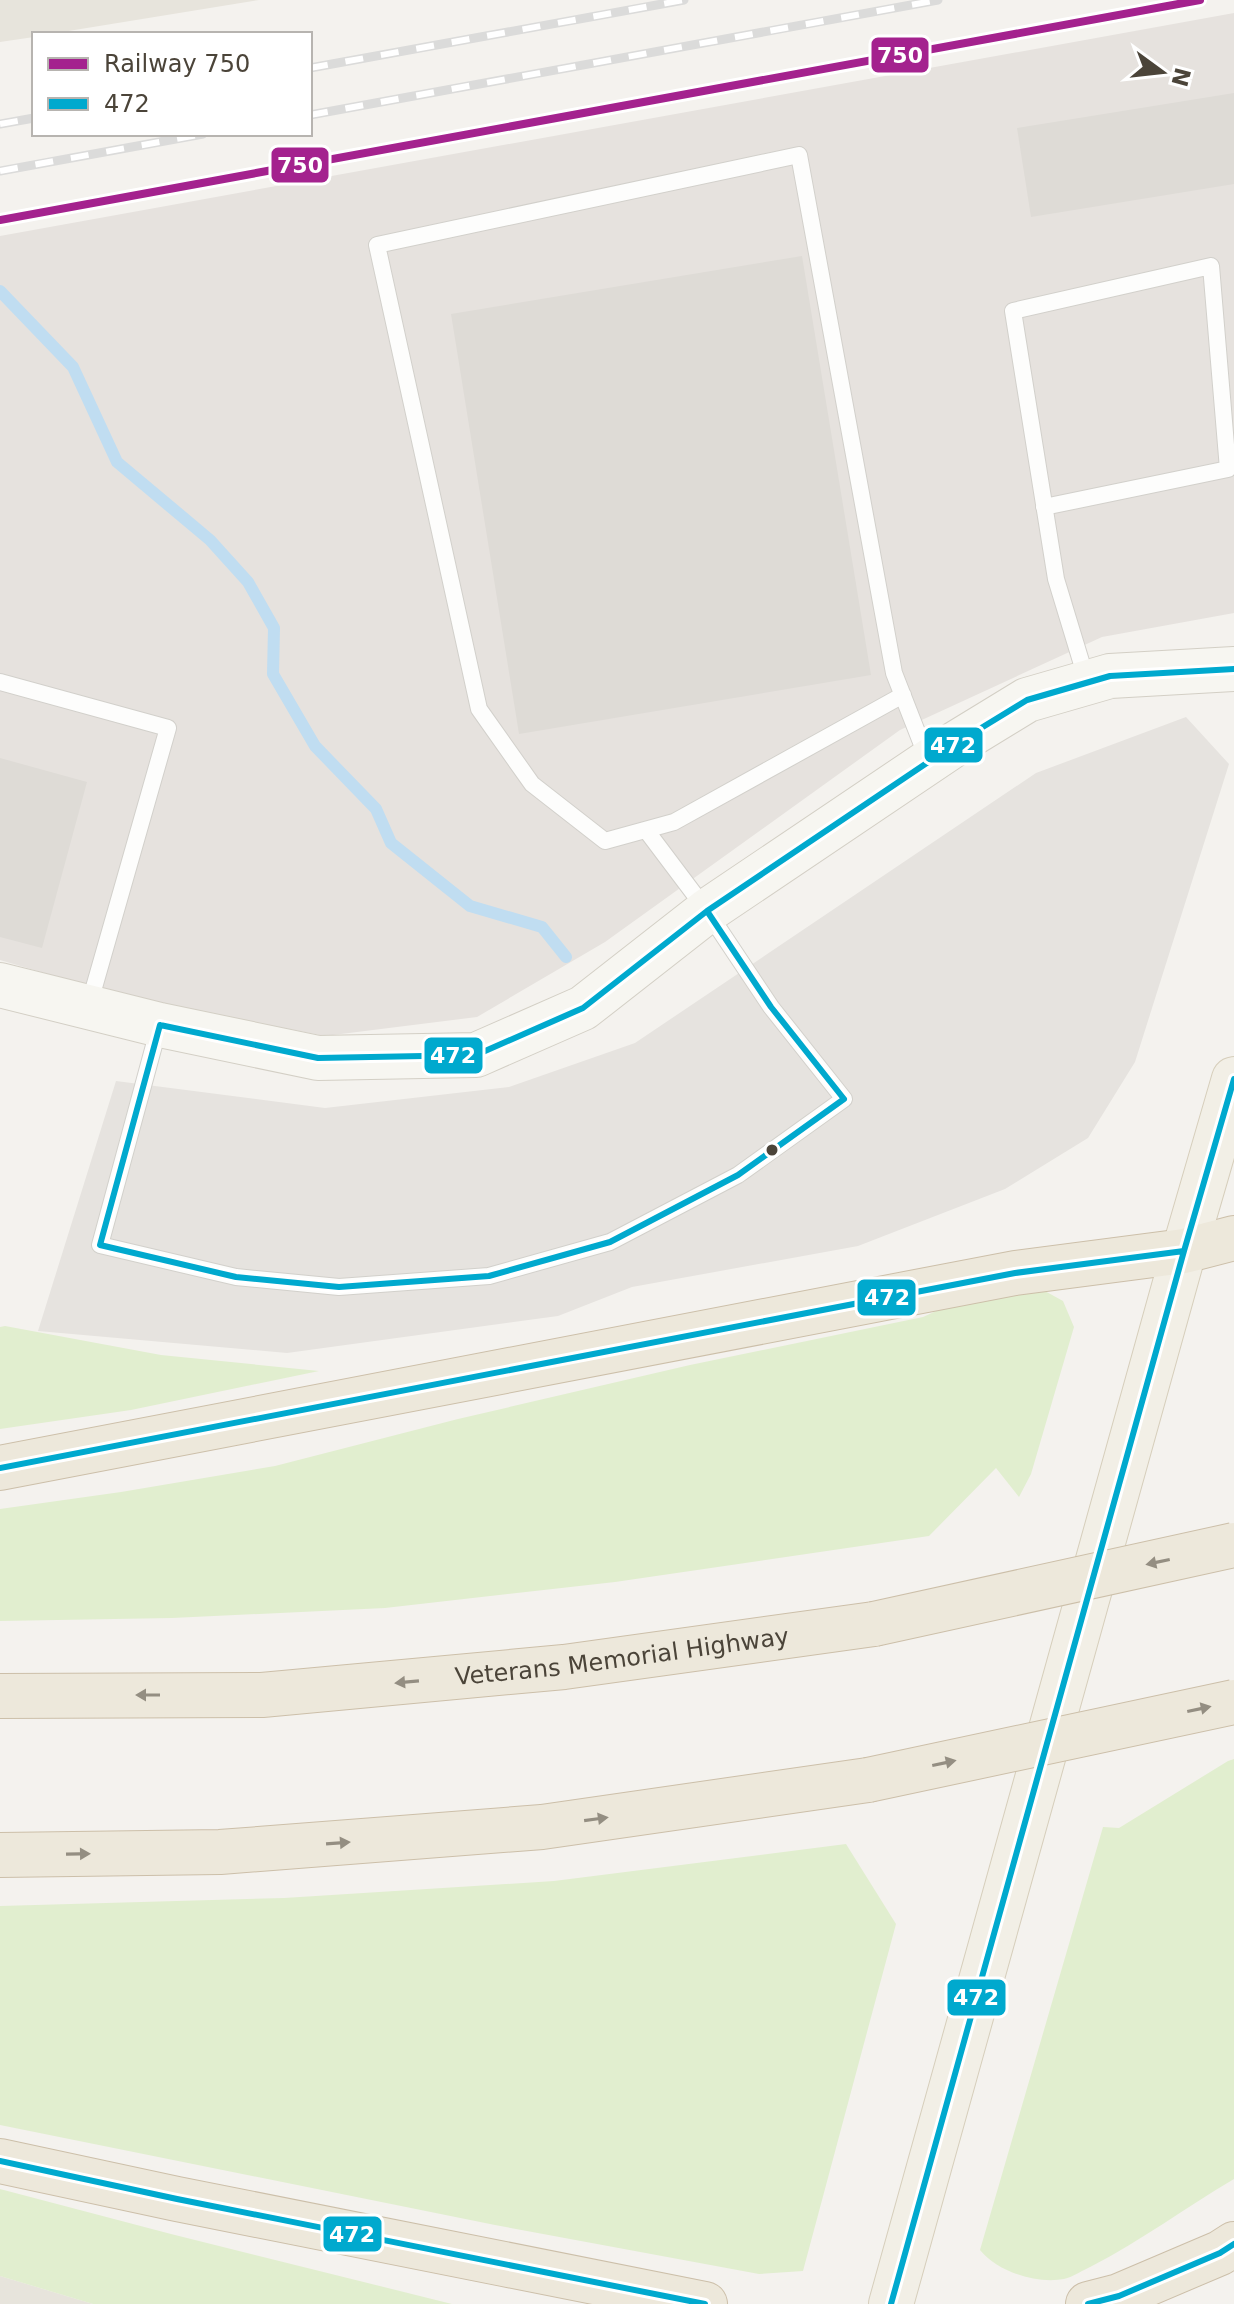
<svg xmlns="http://www.w3.org/2000/svg" width="1234" height="2304" font-family="'DejaVu Sans',sans-serif">
  <rect width="100%" height="100%" fill="#f4f2ee"/>
  <path fill="#e7e4dc" d="M0 0H259L50 34H34V37L0 42Z
    M0 2276 93 2304H0Z"/>
  <path fill="#e6e2de" d="M1234 13V613L1102 637 900 730 605 942 477 1017 325 1036 123 996 0 960V236Z"/>
  <path fill="#e1eecf" d="M1043 1290 1063 1301 1074 1327 1031 1474 1019 1497 996 1468 929 1536 615 1582 385 1608 172 1618 0 1621V1509L121 1492 275 1466 458 1419 690 1365 923 1317 980 1291Z
    M5 1326 161 1355 319 1371 131 1410 0 1429V1327Z
    M1234 1759V2179C1186 2207 1141 2241 1092 2266 1083 2270 1073 2277 1064 2279 1036 2284 998 2272 980 2250L1103 1827 1119 1828 1228 1761Z
    M846 1844 896 1924 803 2271 759 2274 495 2225 0 2125V1906L284 1898 554 1881Z
    M0 2189 171 2234 452 2304H93L0 2276Z"/>
  <path fill="#e6e3df" d="M1186 717 1229 764 1135 1062 1088 1138 1005 1189 858 1246 632 1287 558 1316 287 1353 38 1331 116 1081 325 1108 509 1087 635 1043 1036 773Z"/>
  <g fill="none" stroke-linecap="round" stroke-linejoin="round">
    <path stroke="#c0ddf1" stroke-width="12" d="M0 291 73 367 117 462 210 540 248 582 274 628 273 674 315 746 376 809 391 843 470 906 542 927 566 957"/>
  </g>
  <path fill="#dedbd6" d="M1234 93V184L1031 217 1017 128Z
    M802 256 871 675 519 734 451 314Z
    M0 758 87 782 42 948 0 937Z"/>
  <g fill="none" stroke-linecap="round" stroke-linejoin="round">
    <g stroke="#d2d0cb" stroke-width="18">
      <path id="lane" d="M1044 507 1228 469 1211 266 1013 311 1056 579 1087 681
        M0 682 168 728 89 1005
        M903 695 674 822 605 841 532 784 479 709 377 245 799 155 894 673 928 760
        M159 1027 100 1245 236 1277 339 1287 489 1276 610 1242 738 1175 844 1099 771 1007 707 911 646 830"/>
    </g>
    <g stroke="#d3cfc5" stroke-width="46">
      <path id="secondary" d="M0 985 160 1025 318 1058 476 1055 583 1008 707 911 955 744 1027 700 1110 676 1234 669"/>
    </g>
    <g stroke="#d6cebb" stroke-width="46">
      <path id="primary" d="M891 2304 1184 1251 1234 1079"/>
    </g>
    <g stroke="#ccbfa9" stroke-width="46">
      <g id="highway">
        <path d="M0 1468 1015 1273 1184 1251 1234 1238"/>
        <path id="s1" d="M0 1696 262 1695 564 1667 874 1624"/>
        <path d="M0 1855 220 1852 542 1827 868 1780"/>
        <path d="M0 2161 177 2199 705 2304"/>
        <path d="M1088 2304 1119 2296 1220 2253 1234 2244"/>
      </g>
    </g>
    <use href="#lane" stroke="#fdfdfc" stroke-width="16"/>
    <use href="#secondary" stroke="#f7f6f1" stroke-width="44"/>
    <use href="#primary" stroke="#f2efe6" stroke-width="44"/>
    <use href="#highway" stroke="#ede8db" stroke-width="44"/>
    <g stroke="#dbdbda" stroke-width="9">
      <path id="rail" d="M310 68 684 0
        M310 115 938 0
        M0 124 34 118
        M0 171 203 134"/>
    </g>
    <use href="#rail" stroke="#fff" stroke-width="6" stroke-dasharray="18" stroke-linecap="butt"/>
    <g stroke="#ccbfa9" stroke-width="46" stroke-linecap="butt">
      <path id="highway-bridge" d="M874 1624 1234 1545
        M868 1780 1234 1702"/>
    </g>
    <use href="#highway-bridge" stroke="#ede8db" stroke-width="44"/>
    <g stroke="#fff" stroke-width="12">
      <path id="bus-1" d="M707 911 771 1007 844 1099
        M160 1025 318 1058 476 1055 583 1008 707 911 955 744 1027 700 1110 676 1234 669
        M160 1025 100 1245 236 1277 339 1287 489 1276 610 1242 738 1175 844 1099
        M0 1468 1015 1273 1184 1251
        M0 2161 177 2199 705 2304
        M891 2304 1184 1251 1234 1079
        M1088 2304 1119 2296 1220 2253 1234 2244"/>
    </g>
    <use href="#bus-1" stroke="#00a9ce" stroke-width="6"/>
    <g stroke="#fff" stroke-width="14">
      <path id="rail-1" d="M0 220 1200 0"/>
    </g>
    <use href="#rail-1" stroke="#a4228e" stroke-width="8"/>
  </g>
  <defs><path id="oneway-solid" d="M-6-.8H1V-3.2L6.5 0L1 3.2V.8H-6Z" transform="scale(2)"/></defs>
  <g fill="#948e82">
    <use href="#oneway-solid" transform="translate(1158 1562) rotate(168)"/>
    <use href="#oneway-solid" transform="translate(407 1682) rotate(175)"/>
    <use href="#oneway-solid" transform="translate(148 1695) rotate(180)"/>
    <use href="#oneway-solid" transform="translate(1199 1709) rotate(-12)"/>
    <use href="#oneway-solid" transform="translate(944 1763) rotate(-12)"/>
    <use href="#oneway-solid" transform="translate(596 1819) rotate(-8)"/>
    <use href="#oneway-solid" transform="translate(338 1843) rotate(-4)"/>
    <use href="#oneway-solid" transform="translate(78 1854) rotate(-1)"/>
  </g>
  <circle fill="#4b4439" stroke="#fff" stroke-width="3" cx="772" cy="1150" r="7"/>
  <g text-anchor="middle" stroke-width="6" stroke-linejoin="round" paint-order="stroke">
    <g font-size="24" fill="#4b4439" stroke="#fff">
      <text dy="8" stroke="none"><textPath href="#s1" startOffset="624">Veterans Memorial Highway</textPath></text>
    </g>
  </g>
  <g stroke="#fff" stroke-width="3">
    <rect x="870" y="36" width="60" height="38" rx="8" fill="#a4228e"/>
    <rect x="270" y="146" width="60" height="38" rx="8" fill="#a4228e"/>
    <rect x="923" y="726" width="61" height="38" rx="8" fill="#00a9ce"/>
    <rect x="423" y="1036" width="61" height="39" rx="8" fill="#00a9ce"/>
    <rect x="856" y="1278" width="61" height="39" rx="8" fill="#00a9ce"/>
    <rect x="946" y="1978" width="61" height="39" rx="8" fill="#00a9ce"/>
    <rect x="322" y="2215" width="61" height="38" rx="8" fill="#00a9ce"/>
  </g>
  <g font-size="22" text-anchor="middle" font-weight="bold" fill="#fff">
    <text x="900" y="63">750</text>
    <text x="300" y="173">750</text>
    <text x="953" y="753">472</text>
    <text x="453" y="1063">472</text>
    <text x="887" y="1305">472</text>
    <text x="976" y="2005">472</text>
    <text x="352" y="2242">472</text>
  </g>
  <rect x="32" y="32" width="280" height="104" fill="#ffffff" stroke="#b7b4b0" stroke-width="2"/>
  <rect x="48" y="58" width="40" height="12" fill="#a4228e" stroke="#b7b4b0" stroke-width="2"/>
  <text x="104" y="72" font-size="24" fill="#4b4439">Railway 750</text>
  <rect x="48" y="98" width="40" height="12" fill="#00a9ce" stroke="#b7b4b0" stroke-width="2"/>
  <text x="104" y="112" font-size="24" fill="#4b4439">472</text>
  <g transform="translate(1162 72) rotate(105)" stroke="#ffffff" stroke-width="6" paint-order="stroke">
  <path d="M0-6L14 30L0 20L-14 30Z" fill="#4b4439"/>
  <text y="-12" font-size="22" font-weight="bold" text-anchor="middle" fill="#4b4439">N</text>
  </g>
</svg>
